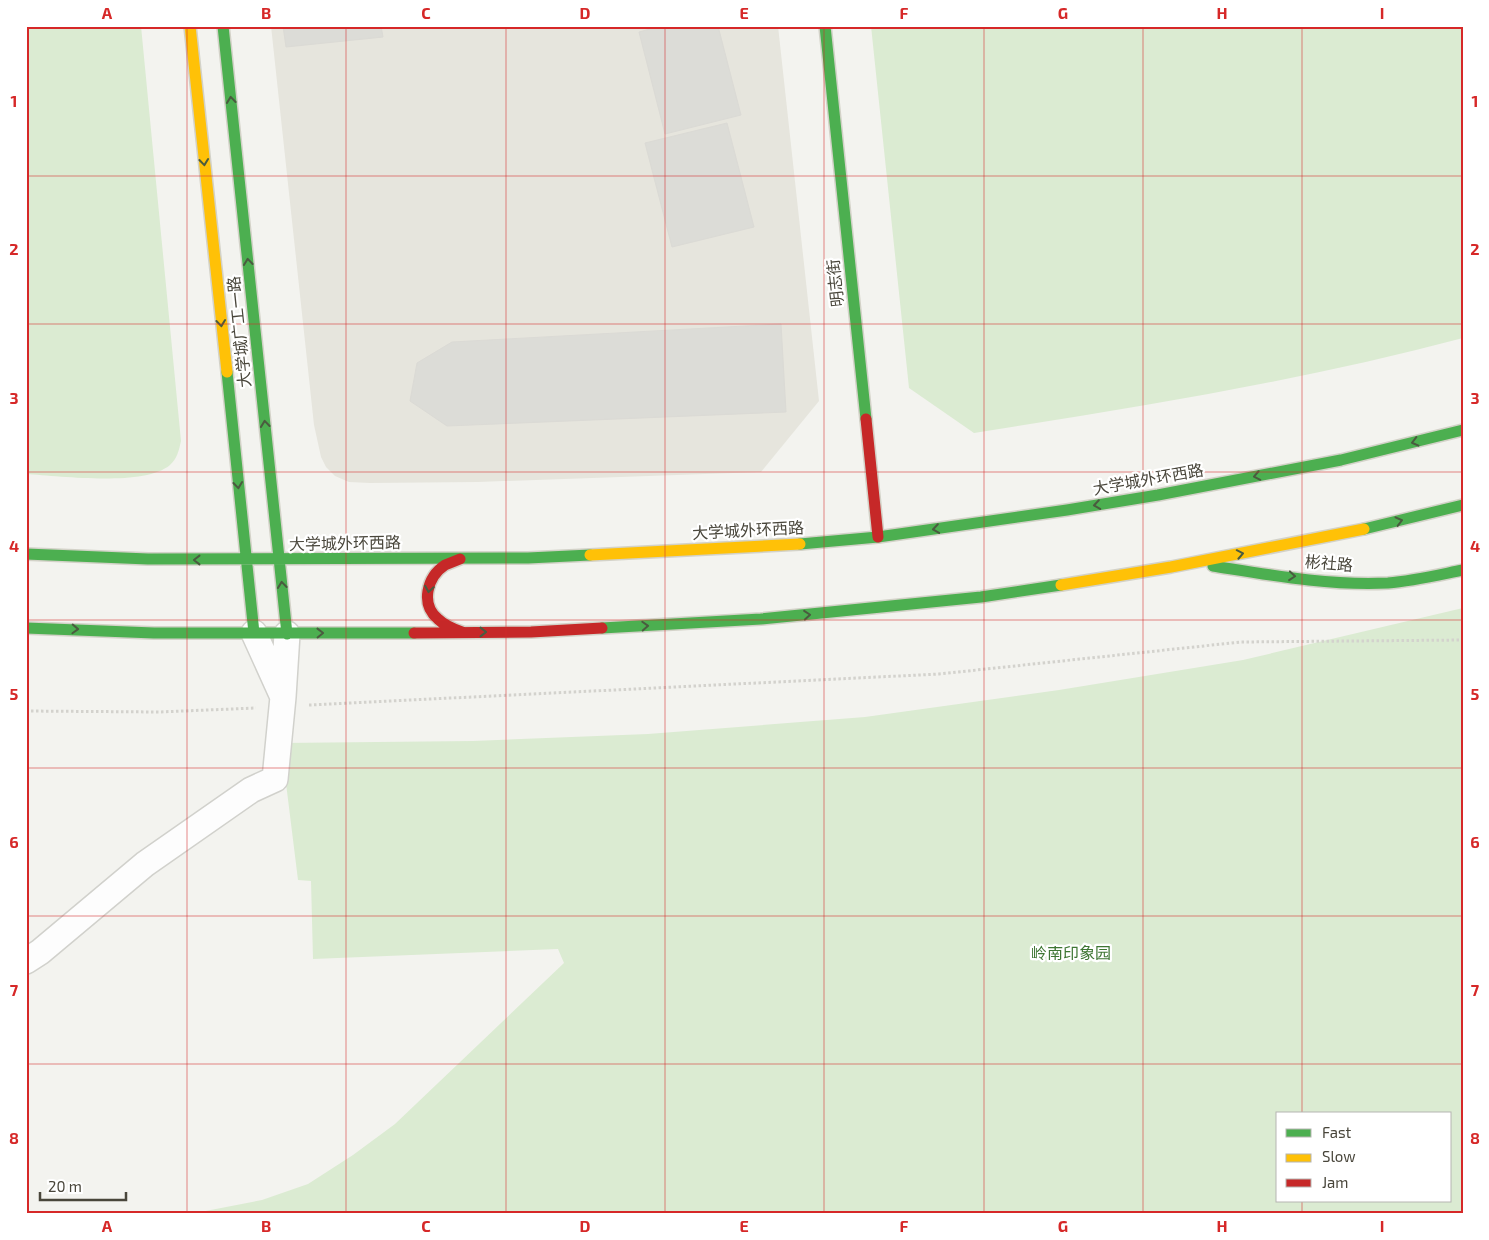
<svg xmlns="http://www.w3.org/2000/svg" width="1489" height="1240" font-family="'Exo 2','Noto Sans SC',sans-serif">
  <rect width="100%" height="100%" fill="#f3f3ef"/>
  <path fill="#e6e5dd" d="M271 26H778L819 401 761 472 478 482 370 483 349 482 335 476 326 467 321 457 314 425Z"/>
  <path fill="#dbebd2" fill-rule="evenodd" d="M26 26H141L181 441C179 450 177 459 170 465 144 487 61 476 26 474Z
    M871 26H1463V338C1302 381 1138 407 974 433L909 388Z
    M1463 608V1214H190L262 1200 308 1184 353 1155 395 1124 564 963 558 949 313 959 311 881 298 880 281 743 473 741 648 734 865 717 1059 690 1243 660ZM1278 1114H1450V1201H1278Z"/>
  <path fill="#dcdcd7" stroke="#dbdad5" d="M283 26H381L383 37 286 47Z
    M661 26H718L741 115 665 134 639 32Z
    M727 123 754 227 672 247 645 143Z
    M781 324 786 412 447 426 410 401 417 363 452 342Z"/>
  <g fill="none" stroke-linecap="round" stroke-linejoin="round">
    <g stroke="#d1d1cc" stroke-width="28">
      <path id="street" d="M254 633 283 697 287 634
        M26 961 40 952 145 864 251 790 275 779 283 697"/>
    </g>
    <g stroke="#d3d2c8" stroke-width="14">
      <path id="fast" d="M223 26 287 634
        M825 26 866 419
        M227 372 254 633
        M1364 529 1463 505
        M800 544 878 537 1067 510 1158 495 1341 460 1463 430
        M26 554 148 559 528 558 590 555
        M1213 566C1270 575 1330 586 1388 583 1413 581 1438 575 1463 570
        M26 628 154 633H414
        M602 628 761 619 981 597 1061 585"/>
    </g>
    <g stroke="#d3d2c8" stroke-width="14">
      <path id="slow" d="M190 26 227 372
        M590 555 800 544
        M1061 585 1171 567 1364 529"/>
    </g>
    <g stroke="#d3d2c8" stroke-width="14">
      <path id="jam" d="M866 419 878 537
        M460 559C455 561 450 563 445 565 427 577 420 604 438 619 445 626 453 629 462 632
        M414 633 531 632 602 628"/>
    </g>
    <path stroke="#d3d2cd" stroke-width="3" stroke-dasharray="2.5 2.5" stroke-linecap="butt" d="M309 705 939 674 1241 642 1463 640
      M26 711 159 712 256 708"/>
    <use href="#street" stroke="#fdfdfd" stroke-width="25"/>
    <use href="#fast" stroke="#4caf50" stroke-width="11"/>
    <use href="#slow" stroke="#ffc107" stroke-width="11"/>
    <use href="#jam" stroke="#c62828" stroke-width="11"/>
  </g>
  <defs><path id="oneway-chevron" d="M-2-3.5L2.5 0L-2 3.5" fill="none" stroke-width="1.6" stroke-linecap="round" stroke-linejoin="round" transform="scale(1.25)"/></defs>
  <g stroke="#4a5b3f">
    <use href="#oneway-chevron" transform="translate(231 100) rotate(-96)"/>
    <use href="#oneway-chevron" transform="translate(204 162) rotate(84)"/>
    <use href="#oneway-chevron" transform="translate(248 262) rotate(-96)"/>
    <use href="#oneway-chevron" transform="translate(221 323) rotate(84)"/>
    <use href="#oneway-chevron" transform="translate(265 424) rotate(-96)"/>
    <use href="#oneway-chevron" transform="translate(1415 442) rotate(166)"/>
    <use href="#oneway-chevron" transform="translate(1257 476) rotate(169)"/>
    <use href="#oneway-chevron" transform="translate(238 485) rotate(84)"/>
    <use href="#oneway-chevron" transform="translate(1097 505) rotate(171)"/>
    <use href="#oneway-chevron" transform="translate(1399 521) rotate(-14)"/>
    <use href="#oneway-chevron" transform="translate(936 529) rotate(172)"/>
    <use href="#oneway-chevron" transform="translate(1240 554) rotate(-11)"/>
    <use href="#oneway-chevron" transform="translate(197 560) rotate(-180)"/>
    <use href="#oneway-chevron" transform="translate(1292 576) rotate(5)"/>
    <use href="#oneway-chevron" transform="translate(282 585) rotate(-96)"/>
    <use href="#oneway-chevron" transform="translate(429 589) rotate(99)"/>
    <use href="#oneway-chevron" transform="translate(807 615) rotate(-5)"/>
    <use href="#oneway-chevron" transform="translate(645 626) rotate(-3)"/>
    <use href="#oneway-chevron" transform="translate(75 629) rotate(2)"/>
    <use href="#oneway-chevron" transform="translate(483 632)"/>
    <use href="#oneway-chevron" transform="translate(320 633) rotate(-1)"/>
  </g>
  <path fill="none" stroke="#d62828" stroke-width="1" stroke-opacity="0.55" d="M187 26V1214M346 26V1214M506 26V1214M665 26V1214M824 26V1214M984 26V1214M1143 26V1214M1302 26V1114M26 176H1463M26 324H1463M26 472H1463M26 620H1463M26 768H1463M26 916H1463M26 1064H1463M1302 1201V1214"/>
  <g text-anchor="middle" stroke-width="4.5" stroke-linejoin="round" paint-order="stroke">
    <g font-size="16" fill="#49463b" stroke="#fff">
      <text transform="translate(835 283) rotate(-96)" y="6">明志街</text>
      <text transform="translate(239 332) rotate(-96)" y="6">大学城广工一路</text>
      <text transform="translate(1148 479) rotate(-10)" y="6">大学城外环西路</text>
      <text transform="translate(748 530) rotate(-3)" y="6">大学城外环西路</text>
      <text transform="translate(345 543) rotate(-1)" y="6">大学城外环西路</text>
      <text transform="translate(1329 563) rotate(5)" y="6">彬社路</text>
    </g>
    <g font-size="16" fill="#3e7633" stroke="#fff">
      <text x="1071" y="959">岭南印象园</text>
    </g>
  </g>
  <rect width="1489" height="1240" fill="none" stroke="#ffffff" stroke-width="55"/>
  <rect x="1276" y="1112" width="175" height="90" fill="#ffffff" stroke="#b6b5b1"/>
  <rect x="1286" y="1129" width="25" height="8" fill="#4caf50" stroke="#b6b5b1"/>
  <text x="1322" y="1138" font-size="15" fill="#49463b">Fast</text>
  <rect x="1286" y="1154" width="25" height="8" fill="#ffc107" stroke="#b6b5b1"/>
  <text x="1322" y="1162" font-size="15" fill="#49463b">Slow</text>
  <rect x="1286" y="1179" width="25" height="8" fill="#c62828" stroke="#b6b5b1"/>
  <text x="1322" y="1188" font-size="15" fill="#49463b">Jam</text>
  <path d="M40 1192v8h86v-8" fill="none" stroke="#49463b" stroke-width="2.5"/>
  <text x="48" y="1192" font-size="15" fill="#49463b" stroke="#ffffff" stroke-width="4" paint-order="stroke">20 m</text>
  <rect x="28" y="28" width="1434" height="1184" fill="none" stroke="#d62828" stroke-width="2"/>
  <g font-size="16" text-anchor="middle" font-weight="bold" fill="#d62828">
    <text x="107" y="19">A</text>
    <text x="266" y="19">B</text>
    <text x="426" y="19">C</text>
    <text x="585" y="19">D</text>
    <text x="744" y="19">E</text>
    <text x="904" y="19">F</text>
    <text x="1063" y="19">G</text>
    <text x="1222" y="19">H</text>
    <text x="1382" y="19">I</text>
    <text x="14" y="107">1</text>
    <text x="1475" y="107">1</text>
    <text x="14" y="255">2</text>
    <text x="1475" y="255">2</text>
    <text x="14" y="404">3</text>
    <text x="1475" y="404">3</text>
    <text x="14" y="552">4</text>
    <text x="1475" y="552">4</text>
    <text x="14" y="700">5</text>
    <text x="1475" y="700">5</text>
    <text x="14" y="848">6</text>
    <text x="1475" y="848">6</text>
    <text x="14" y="996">7</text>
    <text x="1475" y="996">7</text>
    <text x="14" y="1144">8</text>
    <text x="1475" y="1144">8</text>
    <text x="107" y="1232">A</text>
    <text x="266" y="1232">B</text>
    <text x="426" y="1232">C</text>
    <text x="585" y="1232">D</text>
    <text x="744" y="1232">E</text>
    <text x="904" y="1232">F</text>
    <text x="1063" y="1232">G</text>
    <text x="1222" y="1232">H</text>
    <text x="1382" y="1232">I</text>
  </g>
</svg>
